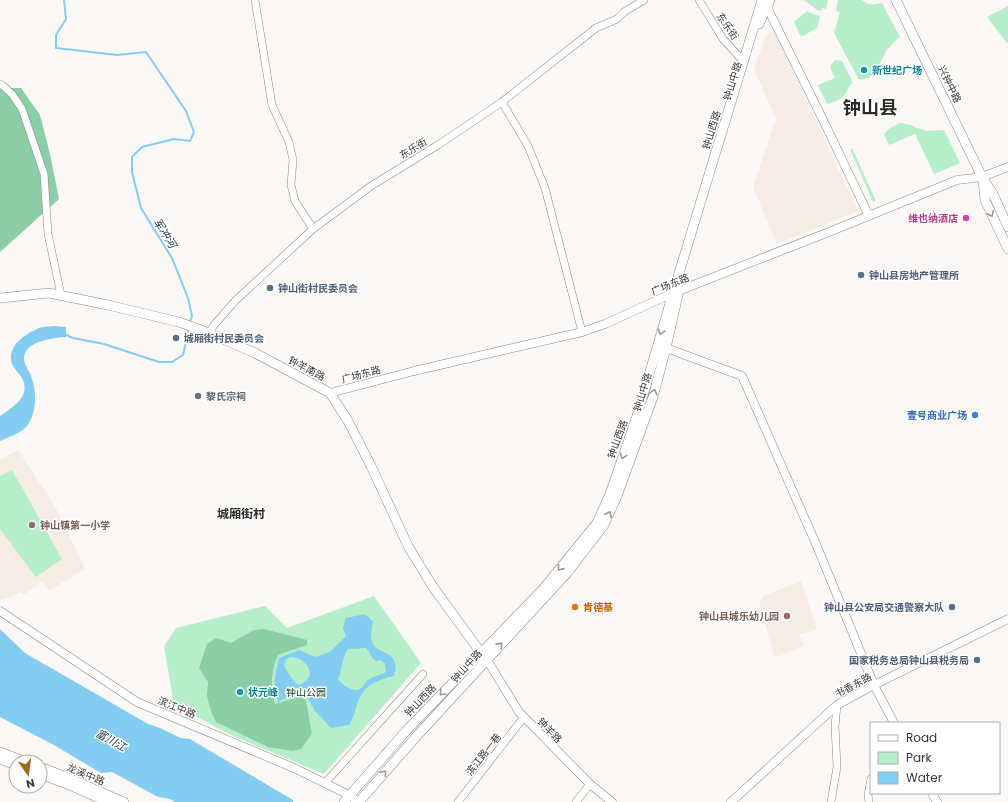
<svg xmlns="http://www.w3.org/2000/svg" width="1008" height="802" font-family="Poppins,'Noto Sans SC',sans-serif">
  <rect width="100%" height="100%" fill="#fbf7f4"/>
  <path fill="#f5ede3" d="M769 32H773L776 35 858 211 777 244 753 187 776 118 754 70 766 35Z
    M18 450 56 508 85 569 49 591 42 581 24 595 21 592 2 600 0 599V460Z
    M801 581 817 630 814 631 799 634 804 646 775 658 759 603 763 596Z"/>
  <path fill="#b6eeca" d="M804 0H828L826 9 822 8 821 11 817 10Z
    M838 0H862C869 6 873 5 882 3L900 37 896 40 886 51 876 72 868 78 859 80 834 33 840 12 836 11Z
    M1008 6V42L1007 43 987 17Z
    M807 11 813 14 820 16 817 28 801 37 794 22Z
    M836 60 842 61 853 82C848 87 849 89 845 94 842 100 833 102 827 104L818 85 835 78 830 67 834 61Z
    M900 123 911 125 917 128 927 131 944 130 960 163 934 174 915 134 889 145 884 134 890 128Z
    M852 148 876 201 873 202 850 149Z
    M12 470 62 559 36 577 0 529V476Z
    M374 596 421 663 324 774 231 735 174 705 164 646 176 628 265 606 287 628Z"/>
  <path fill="#8bcea5" d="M0 88H21L40 115 50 154 59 199 0 252Z
    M264 629 307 640V645L278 655C271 671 270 687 275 704L302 696 306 701 312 734 301 749 293 751 268 747 216 722 211 711 207 696 208 682 199 668 207 644 216 638 231 643 254 630Z"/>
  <path fill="#82cdf1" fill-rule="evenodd" d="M55 326 66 327V337C53 338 23 341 24 360 25 366 29 370 31 376 37 392 37 412 27 426 23 432 7 438 0 441V416C8 410 22 402 24 392 27 378 17 374 12 364 6 348 24 334 37 329 42 326 49 327 55 326Z
    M365 614 373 622C372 628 370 636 372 642 377 656 402 649 394 676 376 680 363 686 357 704 355 712 353 718 349 725L331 728 315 711 307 697 301 690 278 702C272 688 275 673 279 658L299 650 315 657 330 652 346 636 343 628 346 618ZM366 648 370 653 372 658 376 661 381 660 385 664 386 672C380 675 374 676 368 680 365 683 363 687 360 689 353 693 341 684 338 679 343 668 341 659 348 649ZM291 657C309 658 319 679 298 685 292 680 288 672 284 666L286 659Z
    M0 629 25 653 148 724 160 728 181 738 190 739 293 800V802H175L170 799 158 797 112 772 101 773 52 744 0 717Z"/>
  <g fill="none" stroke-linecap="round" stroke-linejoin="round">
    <path stroke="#82cdf1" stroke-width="2" d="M64 0 66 19 56 35V48L117 55 146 52 186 111 194 132 190 141 174 139 142 147 132 157V172L141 208 172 258 188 298 192 316 190 322
      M64 334 73 338 104 344 159 362H172L183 355 189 329"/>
    <g stroke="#8b8884" stroke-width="8">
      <path id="minor" d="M255 0 272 105 289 142 293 160 291 185 295 201 313 229
        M699 0 723 39 744 62
        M0 84 2 85 12 94 22 109 44 174 48 234 61 295
        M502 102 528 146 545 188 582 332
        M209 333 214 325 236 300 313 229 371 186 438 145 502 102 596 28 617 19 624 12 644 0
        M325 783 423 674
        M458 802 524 717
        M576 802 590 784
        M831 802 837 767 835 726 837 705
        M869 802 868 795 871 779"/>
    </g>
    <g stroke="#8b8884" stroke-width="9">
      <path id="tertiary" d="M762 5 767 7 826 126 869 216
        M666 348 742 376 816 544 874 685 894 723
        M330 393 414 371 582 332 605 324 673 293 829 232 957 180 982 177 1008 167
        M0 611 137 702 294 768 349 795 358 802
        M487 660 519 712 590 784 612 802
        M932 793 937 802
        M731 802 837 705 874 685 1008 619"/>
    </g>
    <g stroke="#8b8884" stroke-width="10">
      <path id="secondary" d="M896 0 982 177 993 194 1008 227
        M759 24 770 0
        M983 179 985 200 1008 249
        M0 298 49 293 108 305 179 322 209 333 255 353 330 393 348 421 371 466 408 546 433 587 484 657
        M0 752 26 762
        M0 759 16 765
        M40 767 69 778 124 802
        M40 774 67 784 108 802
        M344 802 406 731 544 588 597 523 610 494 637 416 673 293 762 0
        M359 802 415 738 567 573 604 525 617 496 653 397 666 348 678 295"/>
    </g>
    <use href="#minor" stroke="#fff" stroke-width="7"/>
    <use href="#tertiary" stroke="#fff" stroke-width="8"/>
    <use href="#secondary" stroke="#fff" stroke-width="9"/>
  </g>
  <defs><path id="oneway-chevron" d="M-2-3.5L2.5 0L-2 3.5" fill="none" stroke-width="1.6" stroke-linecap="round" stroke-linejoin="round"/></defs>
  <g stroke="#9c9b9a">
    <use href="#oneway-chevron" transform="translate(991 214) rotate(65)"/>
    <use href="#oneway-chevron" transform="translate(661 332) rotate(106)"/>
    <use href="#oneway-chevron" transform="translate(654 392) rotate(-74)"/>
    <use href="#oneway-chevron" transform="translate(623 456) rotate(110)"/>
    <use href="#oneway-chevron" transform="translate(609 514) rotate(-65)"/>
    <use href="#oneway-chevron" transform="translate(560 568) rotate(129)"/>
    <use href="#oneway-chevron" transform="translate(500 645) rotate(-48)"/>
    <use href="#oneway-chevron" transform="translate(442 693) rotate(134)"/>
    <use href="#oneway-chevron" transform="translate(384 773) rotate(-49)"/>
  </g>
  <g fill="#0f9aa8" stroke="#fff" stroke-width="1.5">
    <circle cx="864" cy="70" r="4"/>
    <circle cx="240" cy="692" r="4"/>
  </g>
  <circle fill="#d1479c" stroke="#fff" stroke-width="1.5" cx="966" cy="218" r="4"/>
  <g fill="#5c6f8a" stroke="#fff" stroke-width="1.5">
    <circle cx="861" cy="275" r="4"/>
    <circle cx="270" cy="288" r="4"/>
    <circle cx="176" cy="338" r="4"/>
    <circle cx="952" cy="607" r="4"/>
    <circle cx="977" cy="660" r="4"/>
  </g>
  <circle fill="#6b7280" stroke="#fff" stroke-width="1.5" cx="198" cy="396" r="4"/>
  <circle fill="#3f7fe0" stroke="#fff" stroke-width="1.5" cx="975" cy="415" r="4"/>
  <g fill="#8d6e63" stroke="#fff" stroke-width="1.5">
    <circle cx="32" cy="525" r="4"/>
    <circle cx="787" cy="616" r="4"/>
  </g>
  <circle fill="#e8710a" stroke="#fff" stroke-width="1.5" cx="575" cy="607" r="4"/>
  <g text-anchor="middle" stroke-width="3" stroke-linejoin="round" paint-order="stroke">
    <g font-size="10" fill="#383736" stroke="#fff">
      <text transform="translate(728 26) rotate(55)" y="4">东乐街</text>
      <text transform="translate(732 81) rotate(-73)" y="4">钟山中路</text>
      <text transform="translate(950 84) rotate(64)" y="4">兴钟中路</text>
      <text transform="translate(711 130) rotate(-73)" y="4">钟山西路</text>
      <text transform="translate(413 148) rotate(-32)" y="4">东乐街</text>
      <text transform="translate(670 284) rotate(-22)" y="4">广场东路</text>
      <text transform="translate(307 368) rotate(28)" y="4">钟羊南路</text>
      <text transform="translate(361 374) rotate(-15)" y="4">广场东路</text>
      <text transform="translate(642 392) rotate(-73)" y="4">钟山中路</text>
      <text transform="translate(617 439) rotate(-70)" y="4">钟山西路</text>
      <text transform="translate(466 666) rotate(-48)" y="4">钟山中路</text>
      <text transform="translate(853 685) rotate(-28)" y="4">书香东路</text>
      <text transform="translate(420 700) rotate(-46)" y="4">钟山西路</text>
      <text transform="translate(177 707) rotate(22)" y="4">滨江中路</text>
      <text transform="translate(550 730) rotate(46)" y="4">钟羊路</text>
      <text transform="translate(483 754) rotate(-52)" y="4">滨江路一巷</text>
      <text transform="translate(86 774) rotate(23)" y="4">龙溪中路</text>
    </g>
    <g font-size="10" font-weight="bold" fill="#0d838f" stroke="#fff" text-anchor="start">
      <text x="872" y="74">新世纪广场</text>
      <text x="248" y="696">状元峰</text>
    </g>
    <g font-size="10" font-weight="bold" fill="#b23c85" stroke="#fff" text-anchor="end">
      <text x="958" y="222">维也纳酒店</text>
    </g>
    <g font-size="10" font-weight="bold" fill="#4e5e75" stroke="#fff" text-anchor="start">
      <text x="869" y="279">钟山县房地产管理所</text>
      <text x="278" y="292">钟山街村民委员会</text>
      <text x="184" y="342">城厢街村民委员会</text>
      <text x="944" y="611" text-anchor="end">钟山县公安局交通警察大队</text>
      <text x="969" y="664" text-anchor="end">国家税务总局钟山县税务局</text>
    </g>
    <g font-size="10" font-weight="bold" fill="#5b616d" stroke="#fff" text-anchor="start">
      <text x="206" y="400">黎氏宗祠</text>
    </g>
    <g font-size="10" font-weight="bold" fill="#366cbe" stroke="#fff" text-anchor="end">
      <text x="967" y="419">壹号商业广场</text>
    </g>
    <g font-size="10" font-weight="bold" fill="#785e54" stroke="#fff" text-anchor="start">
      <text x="40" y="529">钟山镇第一小学</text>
      <text x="779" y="620" text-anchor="end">钟山县城乐幼儿园</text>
    </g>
    <g font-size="10" font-weight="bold" fill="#c56008" stroke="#fff" text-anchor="start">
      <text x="583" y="611">肯德基</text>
    </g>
    <g font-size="10" fill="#12452a" stroke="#fff">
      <text x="306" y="696">钟山公园</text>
    </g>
    <g font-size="11" font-style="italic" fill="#123544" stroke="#fff">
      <text transform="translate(165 233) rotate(58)" y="4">军冲河</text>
      <text transform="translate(111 740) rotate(29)" y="4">富川江</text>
    </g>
    <g font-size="12" font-weight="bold" fill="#2d2b28" stroke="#fff">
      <text x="241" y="518">城厢街村</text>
    </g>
    <g font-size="18" font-weight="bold" fill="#2d2b28" stroke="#fff">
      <text x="870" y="114">钟山县</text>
    </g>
  </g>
  <rect x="870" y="722" width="130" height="72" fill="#ffffff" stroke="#afafaf"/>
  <rect x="878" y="735" width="20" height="6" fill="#ffffff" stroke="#afafaf"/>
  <text x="906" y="742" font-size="12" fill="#383736">Road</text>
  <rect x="878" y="752" width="20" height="12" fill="#b6eeca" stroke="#afafaf"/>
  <text x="906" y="762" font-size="12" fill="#383736">Park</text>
  <rect x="878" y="772" width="20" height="12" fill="#82cdf1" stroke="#afafaf"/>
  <text x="906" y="782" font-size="12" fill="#383736">Water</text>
  <g transform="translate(28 774) rotate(166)"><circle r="19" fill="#ffffff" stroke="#afafaf"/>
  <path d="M0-3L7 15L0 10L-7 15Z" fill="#9f6923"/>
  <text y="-6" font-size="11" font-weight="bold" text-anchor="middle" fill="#383736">N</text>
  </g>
</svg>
